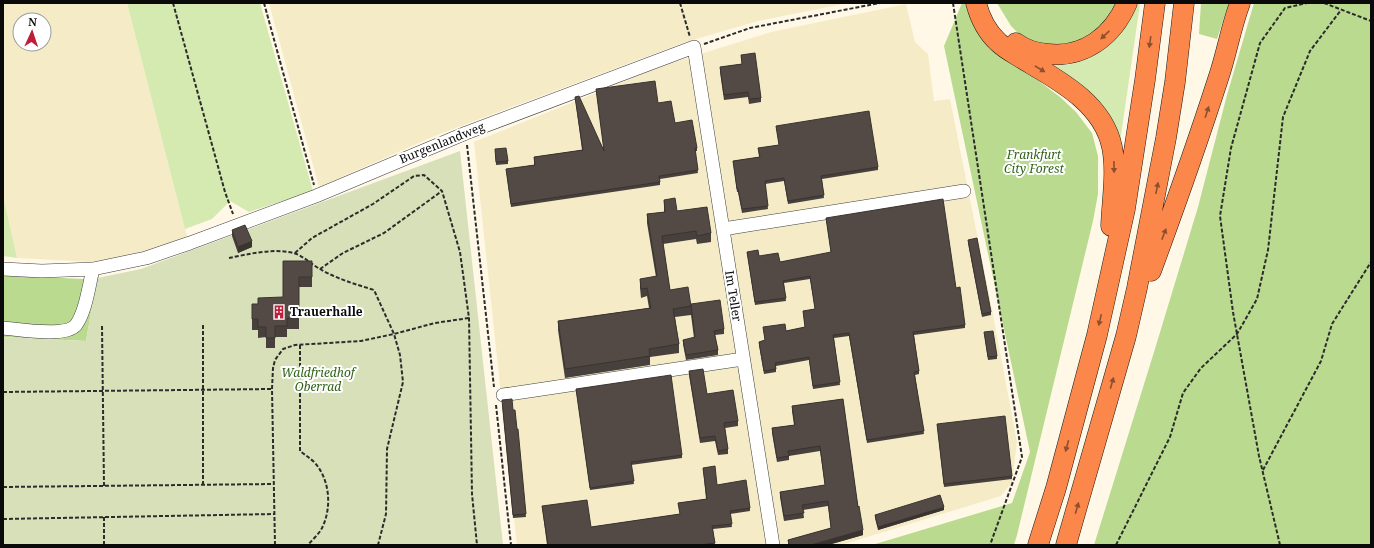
<svg xmlns="http://www.w3.org/2000/svg" width="1374" height="548" font-family="'Noto Serif',serif">
  <rect width="100%" height="100%" fill="#fff8e7"/>
  <path fill="#f5ecc7" fill-rule="evenodd" d="M3 3H127L188 240 145 253 92 262 17 258 3 195ZM20 20H44V44H20Z
    M269 3H848L758 21 686 42 437 135 319 187Z
    M906 4 915 42 928 54 934 101 950 99 990 299 1017 442 1012 482 1001 496 841 545H517L474 142 665 65 771 32Z"/>
  <path fill="#d4eab0" d="M127 3H260L313 191 249 212 230 201 212 219 185 229Z
    M1137 4H1140L1119 149 1046 64C1052 64 1059 65 1065 65 1100 61 1124 35 1137 4Z
    M3 195 17 258 3 256Z"/>
  <path fill="#badb8f" d="M962 3H965L991 45 1060 97 1076 112 1092 133 1098 156V194L1093 221 1017 535 1014 545H872L1012 503 1030 452 944 46Z
    M997 3H1120L1087 42 1045 47 1022 37 1011 26Z
    M1201 3H1229L1217 39 1199 34Z
    M1254 3H1371V545H1094L1154 352 1198 207 1227 95Z
    M3 275 83 279 97 278 86 341 3 337Z"/>
  <path fill="#d8e0b9" d="M460 151 503 545H3V337L86 341 97 278 141 269Z"/>
  <g fill="none" stroke-linecap="round" stroke-linejoin="round">
    <g stroke="#3d3d3d" stroke-width="14">
      <path id="minor" d="M723 229 964 191
        M3 269 42 271 93 269 146 258 190 243 316 196 466 133 694 47 773 545
        M3 328C18 329 65 338 76 325 86 311 89 285 93 269
        M503 395 743 359"/>
    </g>
    <g stroke="#1b1b1b" stroke-width="21">
      <path id="highway" d="M976 3C980 18 987 32 998 42 1006 50 1017 55 1026 61 1060 81 1103 104 1112 147 1117 172 1112 200 1111 226
        M1016 43C1025 50 1036 53 1048 54 1084 58 1113 36 1127 3
        M1151 271C1175 206 1198 141 1219 76 1227 52 1231 27 1240 3
        M1038 545 1056 488 1097 335 1125 209 1145 80 1155 3
        M1066 545 1126 336 1137 288 1166 138 1175 82 1184 3"/>
    </g>
    <path stroke="#2c2c2c" stroke-width="2" stroke-dasharray="4 2" stroke-linecap="butt" d="M173 3 225 192 233 214
      M264 3 314 185
      M680 3 690 37
      M953 3 1022 457 990 545
      M1324 3 1371 21
      M704 44 750 28 880 3
      M467 145 494 387
      M295 253 312 238 373 204 414 176 424 175 442 191 460 252 469 318 472 494 477 545
      M229 258C249 254 273 248 293 253 301 254 312 265 320 269 337 279 355 284 374 290L394 334 400 355 403 382 387 449 386 514 378 545
      M320 269 343 253 384 233 442 191
      M102 326 104 486
      M300 345V451C305 455 310 458 315 463 330 480 332 508 322 528 319 534 312 540 308 545
      M3 392 272 389
      M496 405 511 545
      M1263 470 1321 361 1332 324 1371 262
      M203 485V325
      M3 487 273 484
      M104 517V545
      M3 519 274 514
      M275 545 272 389 273 368 275 360 283 349 295 345 361 341 394 334 435 323 469 318
      M1116 545 1170 437 1183 393 1201 368 1237 334 1257 299 1268 250 1283 117 1310 51 1341 10
      M1280 545 1259 456 1233 312 1220 216 1231 148 1260 43 1285 8 1307 3"/>
    <use href="#minor" stroke="#fff" stroke-width="13"/>
    <use href="#highway" stroke="#fb874a" stroke-width="20"/>
  </g>
  <path fill="#47403c" d="M741 55 761 98V102L749 104 748 97 724 100 720 72V67L742 64Z
    M596 89 658 103 697 148V151H695L698 173 660 179V185L511 207 506 169 534 165V157L582 150 575 97 604 150Z
    M776 126 878 167V170L822 179 824 198 788 204 784 181 765 184 768 209 742 213 738 192H737L733 161 759 157 758 148 779 145Z
    M495 149 508 161V164L496 165Z
    M664 200 677 211 711 233V242L697 244 696 239 663 244 670 290 724 329V334L715 335 718 350V355L686 360 683 344V340L694 338 691 315 675 317 679 344V353L650 357V365L565 378 558 330V321L649 308 647 296 641 298 640 288V279L656 277 647 223V214L664 212Z
    M826 218 956 288 965 325V328L914 335 919 371V374L915 375 924 434 867 443 849 336 834 338 840 385 813 389 809 360 776 366V372L764 374 759 345V342L765 341 763 327 786 331 805 327 803 311 815 309 810 279 784 283 786 301 755 305 747 252 780 262 831 253Z
    M232 230 252 247 238 253 232 236Z
    M968 240 991 312V315L982 317 968 243Z
    M283 261H312V287H299V329H287V337H275V348H266V337L258 338V330H252V304H258L283 297Z
    M984 332 997 356V359L988 360Z
    M689 371 707 394 738 421V426L725 428 728 449V454L718 455 715 441 700 443 689 375Z
    M576 389 682 455V458L631 465 634 484 590 490Z
    M843 399 858 507 863 535 828 545H788V540L831 528 828 506 803 510 804 518 784 521 780 497V492L825 485 820 451 789 456V460L777 462 772 433V428L794 425 792 411V406Z
    M502 403 513 410 526 517 513 518Z
    M937 424 1012 476V479L944 487Z
    M703 468 717 485 750 508V511L730 514 732 527 713 529 715 545H547L542 506 591 527 680 514 678 503 706 499Z
    M944 510 878 530 875 518V515Z"/>
  <path fill="#3a3431" d="M252 241V247L238 253V247Z
    M944 507V510L878 530V527Z
    M863 530V535L828 545H811Z"/>
  <path fill="#534a46" stroke="#3a3431" d="M755 53 761 98 749 99 748 92 724 95 720 67 742 64 741 55Z
    M655 81 658 103 671 101 675 123 692 120 697 148H695L698 170 659 176 660 182 511 204 506 169 535 165 534 157 583 150 575 97 579 96 604 151 596 89Z
    M869 111 878 167 821 176 824 195 788 201 784 178 765 181 768 206 742 209 738 189H737L733 161 760 157 758 148 779 145 776 126Z
    M506 148 508 161 496 162 495 149Z
    M675 198 677 211 707 207 711 233 697 236 696 231 662 236 670 290 688 287 691 306 673 309 679 344 649 349 650 356 565 369 558 321 651 308 647 288 641 289 640 279 657 276 647 214 665 212 664 200Z
    M943 199 956 288 960 287 965 325 913 332 919 371 914 372 924 431 867 440 849 333 833 335 840 382 813 386 809 357 775 363 776 369 764 371 759 342 765 340 763 327 785 324 786 331 805 327 803 311 815 309 810 276 783 281 786 298 755 302 747 252 758 250 759 256 778 253 780 262 831 252 826 218Z
    M245 225 252 241 238 247 232 230Z
    M977 238 991 312 982 314 968 240Z
    M283 261H312V277H299V318H287V326H275V338H266V327H258V319H252V304H258V298L283 297Z
    M720 300 724 329 714 331 718 350 686 355 683 340 695 337 691 304Z
    M993 331 997 356 988 357 984 332Z
    M703 369 707 394 733 390 738 421 724 423 728 449 718 451 715 436 700 438 689 371Z
    M671 375 682 455 631 462 634 481 590 488 576 389Z
    M512 399 513 410H515L517 429H518L526 514 513 515 502 400Z
    M843 399 858 507 859 506 863 530 811 545H789L788 540 831 528 828 501 802 505 804 513 784 516 780 492 825 485 820 446 788 451 789 456 777 458 772 428 795 425 792 406Z
    M1005 416 1012 476 944 484 937 424Z
    M715 466 717 485 746 480 750 508 730 511 732 524 712 526 715 543 700 545H548L542 506 587 500 591 527 680 514 678 503 707 499 703 468Z
    M940 495 944 507 878 527 875 515Z"/>
  <defs><path id="oneway-solid" d="M-6-.8H1V-3.2L6.5 0L1 3.2V.8H-6Z"/></defs>
  <g fill="#8f4f2d">
    <use href="#oneway-solid" transform="translate(1105 35) rotate(137)"/>
    <use href="#oneway-solid" transform="translate(1150 42) rotate(98)"/>
    <use href="#oneway-solid" transform="translate(1040 69) rotate(31)"/>
    <use href="#oneway-solid" transform="translate(1207 112) rotate(-72)"/>
    <use href="#oneway-solid" transform="translate(1114 167) rotate(89)"/>
    <use href="#oneway-solid" transform="translate(1157 188) rotate(-79)"/>
    <use href="#oneway-solid" transform="translate(1164 234) rotate(-69)"/>
    <use href="#oneway-solid" transform="translate(1100 320) rotate(103)"/>
    <use href="#oneway-solid" transform="translate(1112 383) rotate(-74)"/>
    <use href="#oneway-solid" transform="translate(1067 446) rotate(105)"/>
    <use href="#oneway-solid" transform="translate(1077 508) rotate(-74)"/>
  </g>
  <defs>
    <g id="building-bare" transform="scale(1.08)"><path d="M-4-6H4V6H1V3H-1V6H-4ZM-2.5-4.3h1.7v1.8h-1.7ZM.8-4.3h1.7v1.8H.8ZM-2.5-1h1.7V.8h-1.7ZM.8-1h1.7V.8H.8Z" fill="#be1e37" stroke="#fff" stroke-width="2.5" paint-order="stroke"/></g>
  </defs>
  <g fill-rule="evenodd">
    <use href="#building-bare" x="279" y="312"/>
  </g>
  <g text-anchor="middle" stroke-width="4" stroke-linejoin="round" paint-order="stroke">
    <g font-size="12" fill="#0a0a0a" stroke="#fff">
      <text transform="translate(442 143) rotate(-22)" y="4">Burgenlandweg</text>
      <text transform="translate(733 296) rotate(81)" y="4">Im Teller</text>
    </g>
    <g font-size="12" font-style="italic" fill="#316319" stroke="#fff">
      <text x="1034" y="159">Frankfurt<tspan x="1034" dy="14">City Forest</tspan></text>
      <text x="318" y="377">Waldfriedhof<tspan x="318" dy="14">Oberrad</tspan></text>
    </g>
    <g font-size="12" font-weight="bold" fill="#0a0a0a" stroke="#fff" text-anchor="start">
      <text x="290" y="316">Trauerhalle</text>
    </g>
  </g>
  <rect width="1374" height="548" fill="none" stroke="#0a0a0a" stroke-width="8"/>
  <g transform="translate(32 32) rotate(3)"><circle r="19" fill="#ffffff" stroke="#9d9d9d"/>
  <path d="M0-3L7 15L0 10L-7 15Z" fill="#be1e37"/>
  <text y="-6" font-size="11" font-weight="bold" text-anchor="middle" fill="#0a0a0a">N</text>
  </g>
</svg>
